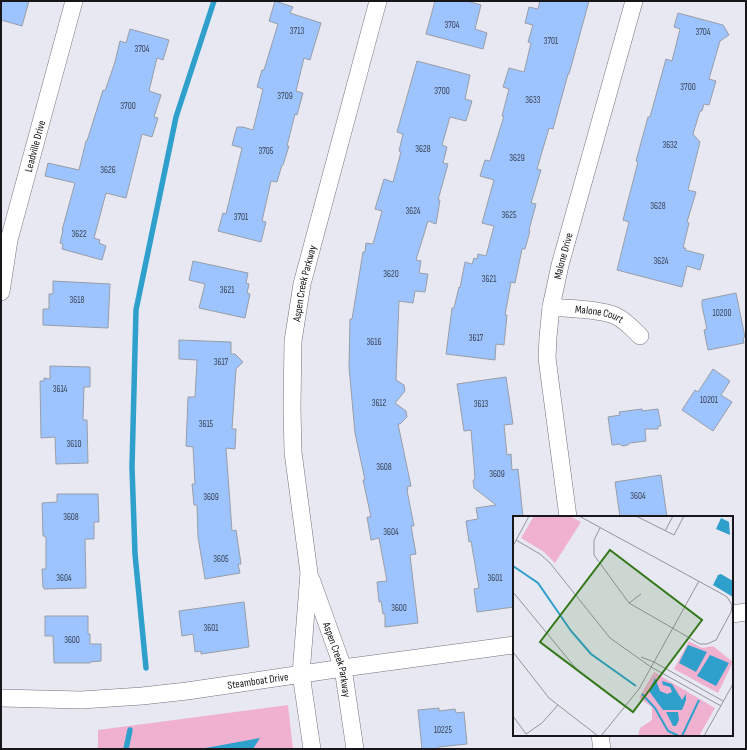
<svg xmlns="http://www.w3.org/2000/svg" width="747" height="750" font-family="'Sofia Sans Condensed',sans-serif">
  <rect width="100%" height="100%" fill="#e8e8f3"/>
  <path fill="#f0b1d1" d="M288 705 293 749H98V730Z"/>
  <path fill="#2ea0cb" d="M260 738 253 749H200Z"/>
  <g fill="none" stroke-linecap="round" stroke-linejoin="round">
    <path stroke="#2ea0cb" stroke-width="5.5" d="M146 668 135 554 132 467 136 310 176 117 214 1
      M126 749 130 730"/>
  </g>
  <path fill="#9dc4fe" stroke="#989ea8" d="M1 1H29L22 26 1 20Z
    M275 1 293 7 290 13 321 23 310 60 304 58 296 91 303 93 297 115 295 114 287 146H289L283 165H282L277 182 271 181 262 221 266 222 261 242 218 231 223 213 226 214 242 148 232 145 237 127H243L253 130 263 89 257 87 262 70H264L278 24 269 21Z
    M435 1H467L481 5 475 29 487 33 483 49 426 34Z
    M540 1H589L569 74H568L553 129 549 128 537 169 541 170 531 203 536 204 529 230 530 231 525 249H522L515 283 511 282 505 315H507L504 345 496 344 495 360 446 354 452 308H454L459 287 460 288 465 262 472 264 474 258 477 259 478 254 486 256 494 226 482 223 494 180 480 176 485 160 490 161 504 116H502L509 89 503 87 509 68 524 72 531 43 528 42 533 25 525 23 529 7 538 9Z
    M678 13 723 25 729 35 720 41 709 79 716 81 709 105 704 104 702 111H700L693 134 700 142 688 190 696 192 687 222 689 223 683 248H686L685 250 704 255 700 270 687 266 682 287 617 270 629 222 623 220 638 162 636 161 648 117H650L666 59 672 61 680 29 674 27Z
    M130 29 169 40 163 60 157 58 149 91 161 95 154 117 158 118 152 137 142 134 126 198 106 193 94 238 100 240 99 243 106 246 102 260 62 249 63 244 60 243 63 230H62L75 183 45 176 48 163 79 170 86 141H87L103 90 105 91 115 62 120 41 126 43Z
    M417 61 470 75 465 99 472 101 466 121 450 117 442 145 447 147 443 163 448 164 438 200H440L436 224 428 221 416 260 421 261 419 273 428 274 425 292 415 291 413 303 399 301 396 380 404 385 405 391 395 403 406 411 407 417 400 424H398L411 486 407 487 408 490H407L414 526H411L416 554 410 555 418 623 385 627V614H383L381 601 379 602 377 582 387 581 379 538 371 540 367 517H371L363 480H365L355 433 349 367 350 319H352L363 252H365L366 243 373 244 382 211 375 209 384 179 393 182 401 152 399 151 403 134 397 132Z
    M193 261 248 273 246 283 249 284 247 293 250 294 245 318 199 308 205 284 189 280Z
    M53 281 110 284 108 328 43 325V309H49V294H53Z
    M736 293 745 337 743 338 744 343 708 350 704 330 707 329 702 306V300Z
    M179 340 231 342V354H235L243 362 236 369 232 429H236L235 449 226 448 232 531 236 530 241 564H238L240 573 205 579 198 537 197 505H194L192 484H195L193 447 186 446 188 397H195L197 360 179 359Z
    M50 366 90 367V387H84L83 420H87L88 463 56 464 55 437 41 438 40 381H44V378L50 379Z
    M713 369 730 381 721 395 732 402 713 431 682 410 695 390 698 392Z
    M506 377 513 424 504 425 507 455 511 454 512 470 518 469 523 517H514V607L477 612 474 589 479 588 471 541 469 542 466 521 478 519 476 508 496 505 474 488 473 481 475 478 471 430 464 431 457 384Z
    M642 409V411L658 409 661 426H658V429H645L646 441 630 443 628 445 622 446 620 444 612 445 608 417 620 415 619 412Z
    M661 475 667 517H620L615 482Z
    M57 494H98L99 522H94V539H85L86 588 44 589V587H43L42 569H46V538L45 536H43L42 503 57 502Z
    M244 602 249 647 201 654V651L195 652 193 634 182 636 179 611Z
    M45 616H88V634H90V644H101V661L90 662V663H54L53 636H45Z
    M439 708V711L455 709 456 713 464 712 467 744 438 747 437 749H422L418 710Z"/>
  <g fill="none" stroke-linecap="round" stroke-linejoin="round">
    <g stroke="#74737d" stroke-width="18">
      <g id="street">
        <path id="s1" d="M1 292 9 240 74 1"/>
        <path id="s2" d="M551 307C569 309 601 309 616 316 626 321 633 329 640 336"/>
        <path id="s3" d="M568 517 552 396 547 358 548 337 551 307 560 265 634 1"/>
        <path id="s4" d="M311 579 343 668 355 749"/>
        <path d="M732 614 746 612"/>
        <path id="s5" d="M1 698 81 700 142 696 187 691 343 668 514 645"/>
        <path d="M600 735 602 749"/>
        <path id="s6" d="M312 749 301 674 309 573 293 452 292 408 293 341 302 284 378 1"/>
      </g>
    </g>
    <use href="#street" stroke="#fff" stroke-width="17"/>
  </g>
  <g text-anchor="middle" stroke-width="4" stroke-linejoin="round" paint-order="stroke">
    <g font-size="9" fill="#384254">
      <text x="452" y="28">3704</text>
      <text x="297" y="34">3713</text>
      <text x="703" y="35">3704</text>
      <text x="551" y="44">3701</text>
      <text x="142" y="52">3704</text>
      <text x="688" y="90">3700</text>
      <text x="442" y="94">3700</text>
      <text x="285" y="99">3709</text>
      <text x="533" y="103">3633</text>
      <text x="128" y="109">3700</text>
      <text x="670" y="148">3632</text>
      <text x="423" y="152">3628</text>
      <text x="266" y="154">3705</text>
      <text x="517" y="161">3629</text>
      <text x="108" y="173">3626</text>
      <text x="658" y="209">3628</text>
      <text x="413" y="214">3624</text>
      <text x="509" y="218">3625</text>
      <text x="241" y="220">3701</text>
      <text x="79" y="237">3622</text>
      <text x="661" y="264">3624</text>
      <text x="391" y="277">3620</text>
      <text x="489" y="282">3621</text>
      <text x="227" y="293">3621</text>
      <text x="77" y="303">3618</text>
      <text x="722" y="316">10200</text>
      <text x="476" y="341">3617</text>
      <text x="374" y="345">3616</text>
      <text x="221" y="365">3617</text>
      <text x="60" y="392">3614</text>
      <text x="709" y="403">10201</text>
      <text x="379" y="406">3612</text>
      <text x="481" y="407">3613</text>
      <text x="206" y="427">3615</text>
      <text x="74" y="447">3610</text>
      <text x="384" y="470">3608</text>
      <text x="497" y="477">3609</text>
      <text x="638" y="499">3604</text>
      <text x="211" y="500">3609</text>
      <text x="71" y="520">3608</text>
      <text x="391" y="535">3604</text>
      <text x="221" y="562">3605</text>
      <text x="64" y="581">3604</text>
      <text x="495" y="581">3601</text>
      <text x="399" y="611">3600</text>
      <text x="211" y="631">3601</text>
      <text x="72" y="643">3600</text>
      <text x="443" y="733">10225</text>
    </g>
    <g font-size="11" fill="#17171b" stroke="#f6f5fe">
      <text dy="4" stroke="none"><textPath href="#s1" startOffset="150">Leadville Drive</textPath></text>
      <text dy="4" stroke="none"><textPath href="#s3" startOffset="264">Malone Drive</textPath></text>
      <text dy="4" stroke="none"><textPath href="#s6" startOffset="469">Aspen Creek Parkway</textPath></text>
      <text dy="4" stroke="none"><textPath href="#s2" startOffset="49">Malone Court</textPath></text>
      <text dy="4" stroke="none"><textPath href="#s4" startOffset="85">Aspen Creek Parkway</textPath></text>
      <text dy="4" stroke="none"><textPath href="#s5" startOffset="258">Steamboat Drive</textPath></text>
    </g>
  </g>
  <g transform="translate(513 516)">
    <rect width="220" height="220" fill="#e8e8f3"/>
    <path d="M21 0H57L68 6 42 47 31 36 8 22ZM176 125 189 132 200 130 220 146 205 177 161 153ZM141 156 202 192 186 220H125L127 212 139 204V191L126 182Z" fill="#f0b1d1"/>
    <path d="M208 2 216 6 217 19 203 13ZM208 58 220 65V81L200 69 205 59ZM175 129 194 136 183 156 166 147ZM197 139 216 147 203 170 184 160ZM142 162 147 175 154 178 159 176 157 171 150 169 149 165 159 168 169 184 173 178V184L169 194H150L136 175ZM153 196H165L166 204 163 210H160Z" fill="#2ea0cb"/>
    <path fill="none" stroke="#2ea0cb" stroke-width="2" d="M0 50 25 67 58 115 78 138 123 170M129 178 142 192 155 215 166 220M169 220 186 184"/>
    <path fill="none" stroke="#94949d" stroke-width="1" d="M66 0 211 79 214 81 219 89 218 96 203 124 194 128H187L116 87 81 39V24L87 12M123 0 161 19 171 0M152 15 160 0M3 24 27 38 37 47 97 122 138 151 208 190M0 30 16 0M0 76 65 155 113 191M116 87 128 78M0 136 36 182 85 220M128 141 141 146 210 185M0 200 13 218 29 207 45 189M88 220 126 173 186 65M191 220 220 168"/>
    <path fill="#337819" fill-opacity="0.15" stroke="#337819" stroke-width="2" d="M97 34 189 104 120 196 27 126Z"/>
    <rect width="220" height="220" fill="none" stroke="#17171b" stroke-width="2"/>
  </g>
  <rect width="747" height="750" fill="none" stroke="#17171b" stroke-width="4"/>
</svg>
